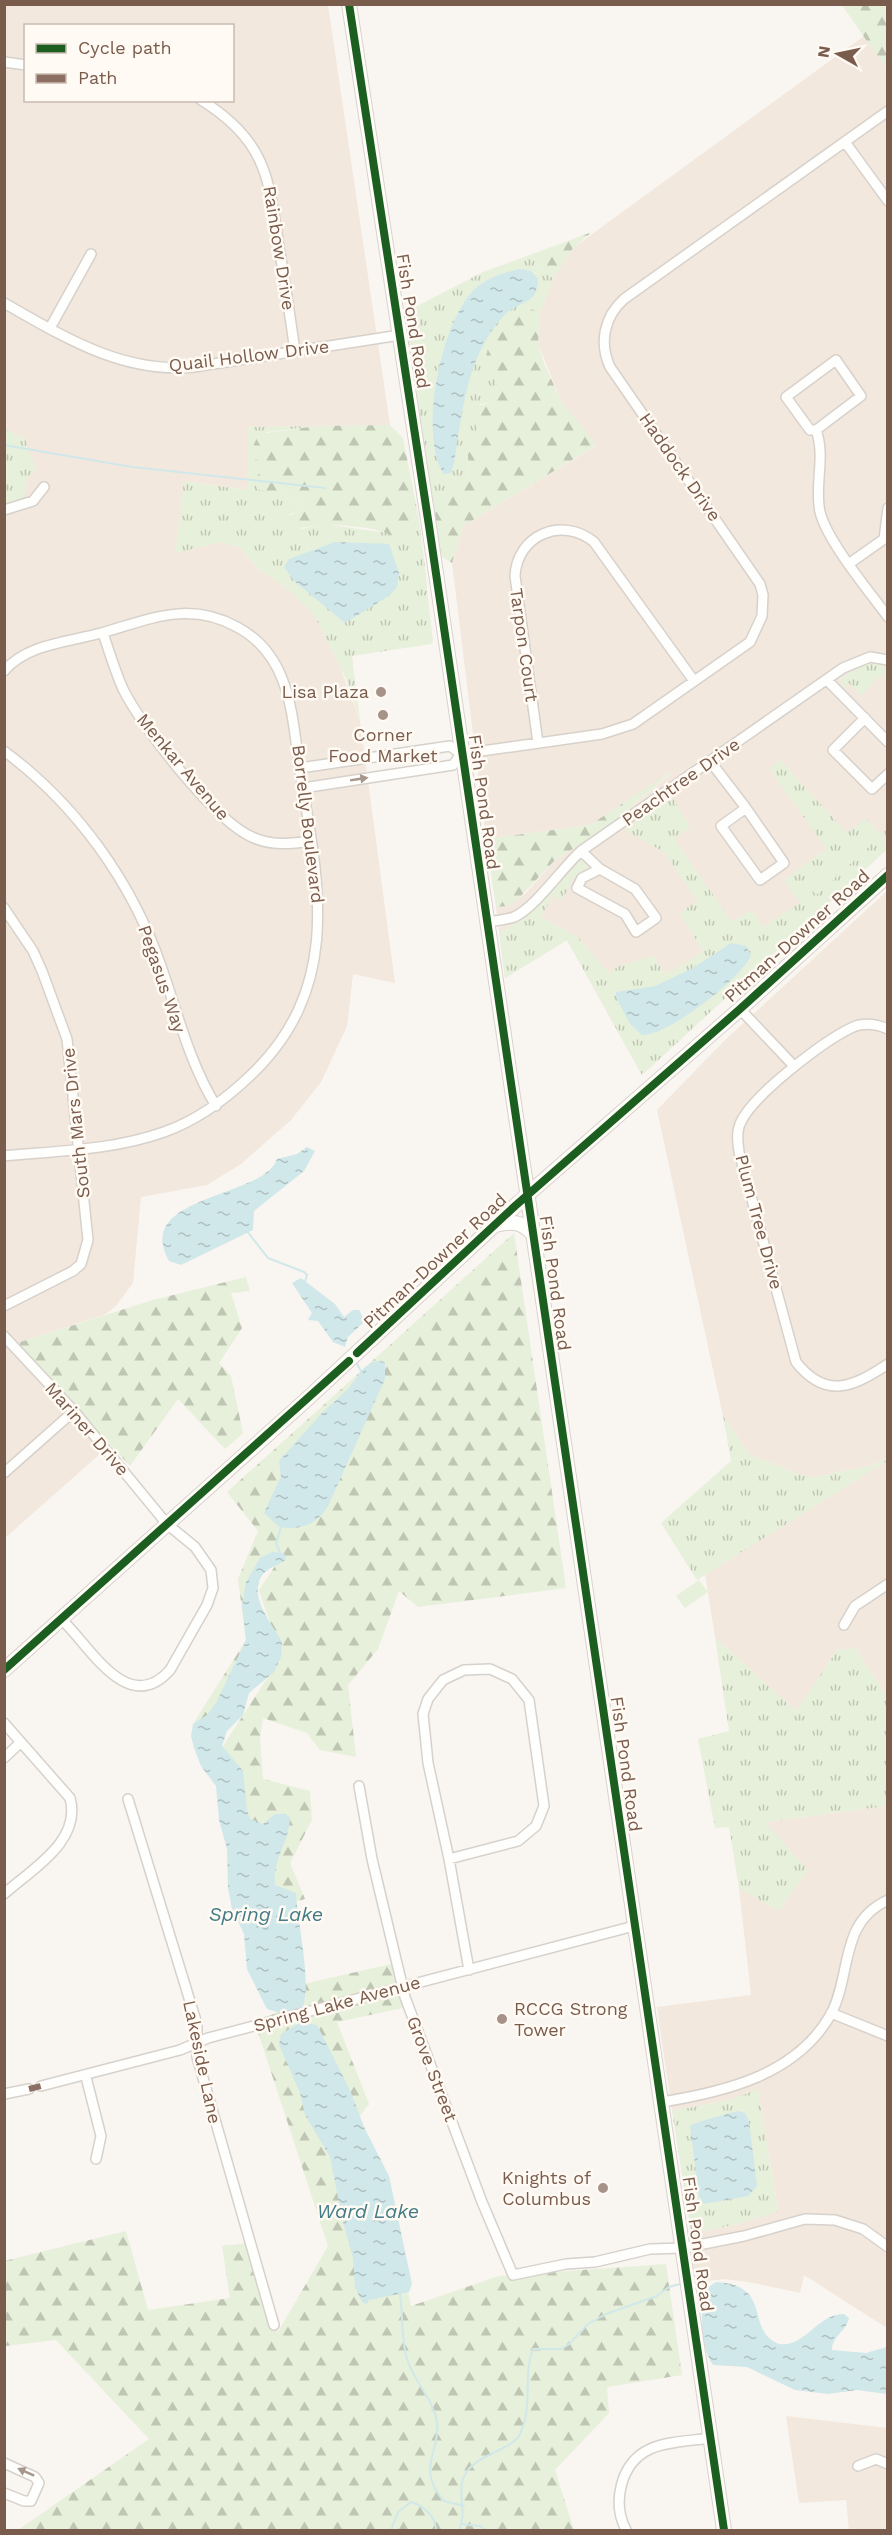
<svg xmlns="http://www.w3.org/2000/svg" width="892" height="2535" font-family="'Work Sans',sans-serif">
  <defs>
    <pattern id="grass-tufts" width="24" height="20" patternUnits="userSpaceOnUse" patternTransform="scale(1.5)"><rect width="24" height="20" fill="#e7f0db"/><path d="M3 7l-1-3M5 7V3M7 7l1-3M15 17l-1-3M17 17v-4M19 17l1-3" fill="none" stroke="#c0c6b4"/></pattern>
    <pattern id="forest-firs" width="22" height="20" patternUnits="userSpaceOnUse" patternTransform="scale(1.5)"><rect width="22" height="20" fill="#e7f0db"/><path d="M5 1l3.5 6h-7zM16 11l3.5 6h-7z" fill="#c0c6b4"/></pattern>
    <pattern id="water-ripples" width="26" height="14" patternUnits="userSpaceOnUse" patternTransform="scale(1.5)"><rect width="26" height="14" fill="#d0e8ea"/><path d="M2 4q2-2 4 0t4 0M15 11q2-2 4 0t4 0" fill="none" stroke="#aebfc0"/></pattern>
  </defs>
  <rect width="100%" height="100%" fill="#f9f5f0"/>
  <path fill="#f2e8de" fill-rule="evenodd" d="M5 5H328L390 425 247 427 248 490 185 481 176 552 222 542 239 547 259 569 288 589 314 615 337 659 360 721 395 983 353 974 347 1026 321 1082 291 1120 241 1164 207 1185 141 1197 133 1283 115 1307 104 1315 17 1343 110 1445 5 1538ZM26 26H232V100H26Z
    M864 36 888 70 887 849 642 1075 567 940 505 978 496 907 508 906 526 893 555 860 606 828 673 772 590 825 486 839 452 563 463 526 596 446 562 403 538 344 540 312 553 278 573 248Z
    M887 891V1458L871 1466 814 1477 800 1475 749 1454 723 1416 657 1110 724 1041Z
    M887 1461V1697L855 1647 848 1650 838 1649 796 1712 715 1637 705 1574Z
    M887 1806V2328L804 2275 800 2293 754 2283 725 2279 706 2281 694 2276 691 2233 739 2224 778 2210 758 2090 730 2100 672 2111 657 2007 751 1995 739 1888 779 1910 765 1822Z
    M786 2416 887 2428V2530H849L846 2500 799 2503Z"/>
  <path fill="url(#grass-tufts)" d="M530 255 543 272 553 278 540 312 527 308 486 367 496 369 497 396 491 402 480 404 474 419 480 439 468 454 469 482 462 483 451 477 445 497 437 498 433 505 404 313 483 272Z
    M316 426 267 432 254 444 256 453 265 462 258 489 301 499 302 506 297 512 289 514 301 529 324 524 387 533 415 521 417 509C425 553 427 597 433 641L431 644 352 656 360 721 347 681 314 615 288 590 259 569 239 547 222 542 175 553 184 481 247 490V427Z
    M5 429 25 439 36 469 27 479 24 497 5 505Z
    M864 664H876L887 667V682L881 675 861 695 849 683 843 688 840 679Z
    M780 760 847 833 866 818 880 834 887 828V849L642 1075 567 940 505 978 499 932C540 916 547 886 579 860L584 862 587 867 574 877 562 900 552 896 541 917 578 937 609 973 619 966 654 956 664 973 674 970 703 951 680 913 697 901 664 852 625 830 672 797 690 827 674 839 732 922 751 910 763 927 800 903 784 880 826 849 769 768Z
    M723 1416 749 1454 800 1475 814 1477 871 1466 887 1458V1461L697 1580 661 1523 731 1461Z
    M715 1637 796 1711 838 1649 848 1650 855 1647 887 1697V1806L765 1822 808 1870 779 1911 739 1888 729 1827 715 1828 698 1739 729 1731Z
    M758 2089 778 2211 739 2224 691 2233 672 2111 730 2100Z"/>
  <path fill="url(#forest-firs)" d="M842 5H887V70Z
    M592 232 573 248 553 278 543 272 530 255Z
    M527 308 540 312 538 344 544 363 562 403 597 445 463 526 452 563 442 557 433 505 437 498 445 497V479L451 477 462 483 469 482 468 454 480 439 474 419 476 407 491 402 497 396 496 369 486 367C484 342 503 315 527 308Z
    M390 425 403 438 417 509 415 521 409 533 394 537C379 527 343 525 325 525 309 524 299 533 284 523V518L297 512 302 506 301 499 258 489 255 479 261 471 259 465 264 462 254 459V444L259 434 316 426Z
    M678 767 606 828 555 860 518 899 508 906 496 907 486 839 590 825Z
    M514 1233 566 1588 418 1607 399 1591 378 1649 348 1685 356 1757 320 1750 307 1733 263 1718 260 1739 263 1779 310 1791 312 1820 290 1863 305 1899 286 1904 267 1882 286 1825 248 1823 221 1749 281 1657 259 1590 283 1554 260 1558 254 1655 199 1756 193 1724 246 1640 238 1579 258 1531 227 1492Z
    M246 1277 250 1291 231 1293 242 1328 219 1363 231 1376 243 1433 225 1449 178 1399 130 1466 17 1343 153 1300Z
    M391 1964 403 2008 337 2022 369 2104 356 2121 387 2187 411 2306 499 2276 666 2264 682 2375 607 2387 609 2413 555 2470 574 2530H18L149 2439 56 2340 5 2346 4 2261 126 2231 148 2310 230 2298 222 2246 249 2243 278 2332 328 2246 256 2026 274 2013 306 2000 304 1984Z"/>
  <path fill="#e7f0db" d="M861 836 870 846 849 865 840 856Z
    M828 866 837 876 816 895 807 885Z
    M699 1580 708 1592 685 1608 676 1596Z"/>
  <path fill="url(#water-ripples)" d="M520 269 531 271 538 279C537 304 523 300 507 313 500 319 494 327 489 335 465 373 461 420 454 463L451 473 444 474C417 436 442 310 481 284 492 276 507 272 520 269Z
    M335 542 389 544 399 573 397 587 389 596 345 623 294 581 284 567 289 559Z
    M731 943 746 946 751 955C742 978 668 1036 642 1035L630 1024 616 997V992L655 986 693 968Z
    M307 1147 315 1151 304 1171 254 1211 253 1230 181 1265 169 1261C132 1195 263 1199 277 1159L297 1154Z
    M301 1278 335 1304 344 1317 353 1310H359L365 1321 348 1337 345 1347 333 1342 318 1321 308 1320 312 1313 292 1283Z
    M379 1361 385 1362V1379L328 1506C317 1524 301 1531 279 1527L264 1513 281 1476 279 1461 321 1414 349 1388 363 1369 372 1362Z
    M272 1552 284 1553 286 1560C279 1564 271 1567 265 1572 244 1593 273 1624 282 1642L281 1657 274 1672 249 1693 243 1715 227 1731 222 1746 243 1771 247 1810 250 1819 263 1824 275 1814H286L290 1818C289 1843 272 1860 275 1885L296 1893C297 1918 313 1991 302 2008L283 2014 267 2009 247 1969 244 1934 232 1909 228 1888 227 1849 219 1820 216 1786 201 1766 194 1748 191 1736 193 1724 207 1715 216 1703 246 1640 242 1606 246 1582 260 1558Z
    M301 2022 317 2025 350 2090 364 2127 389 2176 412 2284 409 2292 369 2300 367 2304 362 2302 355 2287 353 2258 342 2218 330 2157 305 2115 300 2093 279 2045 281 2034Z
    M739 2111 745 2113 749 2121 757 2186 748 2196 704 2204 699 2196 690 2126C692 2123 733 2112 739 2111Z
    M716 2282C774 2285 744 2330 779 2344 805 2348 817 2314 844 2314L849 2318C846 2332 832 2336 832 2350L866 2353 887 2347V2394L857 2390 828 2394 795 2390 747 2367 713 2365C700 2348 699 2307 707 2288Z"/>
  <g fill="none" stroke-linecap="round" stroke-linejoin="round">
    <path stroke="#d0e8ea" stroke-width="2" d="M4 445 132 467 325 488
      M247 1231 268 1258 304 1272 307 1275 305 1282
      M355 1360 362 1373
      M281 1527 276 1543 281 1555
      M400 2294C403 2315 401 2339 407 2359 414 2382 433 2398 437 2422 441 2451 415 2468 444 2501L464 2506
      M462 2524 480 2526 485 2530
      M391 2530 398 2512 411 2502C423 2505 436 2517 436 2530
      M459 2530C469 2509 453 2489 468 2470 479 2455 514 2448 520 2434 534 2403 522 2377 533 2349H561L568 2345 588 2324 606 2314 657 2296 669 2287 680 2284"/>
    <g stroke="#d7d1cb" stroke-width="12">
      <path id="street" d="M4 62 26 65
        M201 100C266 140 269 178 279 247 285 282 290 316 295 351
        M845 142 888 201
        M4 303C64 337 123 374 194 367L400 335
        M50 328 91 254
        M836 360 861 396 816 430H810L786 397Z
        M816 430C826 457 814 485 820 512 827 541 869 591 888 617
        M888 508 884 539 888 538
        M4 510 33 501 44 487
        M850 563 884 539
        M103 633C109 651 115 671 123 689 141 726 215 821 252 837 271 846 291 844 311 841
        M4 671C27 644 68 642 101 633 148 620 188 600 237 627 292 656 292 718 300 772 319 883 343 987 251 1075 225 1100 198 1120 164 1132 114 1150 57 1151 4 1156
        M827 680 888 742
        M865 718 833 750 872 789 888 774
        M538 743 515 576C517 535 562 516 594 542L694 681
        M4 751C76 804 132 882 161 966 178 1014 189 1062 216 1106
        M461 754 602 734 633 724 750 642 762 616 763 595 760 584 610 367C599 343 604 317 624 299L888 111
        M710 761 746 808
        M300 768 450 746 461 754
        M303 788 453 765 461 754
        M746 808 784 863 760 880 721 826Z
        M581 851 600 869
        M600 869 635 889 656 918 636 932 625 914 577 888 582 878Z
        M4 908 33 951 42 971 67 1039 88 1240 81 1264 73 1271 4 1306
        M486 922C495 921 505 920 514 917 535 908 562 868 581 851L843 668 870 657 888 660
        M740 1009 794 1066
        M888 1029C876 1024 863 1022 851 1028 824 1041 751 1096 740 1124 736 1133 738 1143 739 1152L796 1362C826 1400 853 1387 888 1364
        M4 1336 74 1411 167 1524 195 1547 211 1570 213 1588 207 1605 170 1670C127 1718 89 1644 61 1619
        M4 1473 74 1411
        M844 1625 855 1606 888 1584
        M4 1723 70 1798C82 1841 32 1869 4 1894
        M4 1758 21 1742
        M359 1786 372 1859 405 1997 482 2202 513 2275 566 2264 595 2262 650 2249 683 2248 744 2236 805 2219 835 2220 863 2229 888 2247
        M128 1799 197 2024V2057L274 2325
        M449 1859 518 1841 536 1826 544 1806 529 1700 512 1679 490 1669 464 1670 443 1680 428 1699 423 1714 428 1763 449 1859 469 1970
        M831 2013 888 2036
        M86 2077 101 2136 96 2159
        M41 2086 180 2050 208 2038 634 1926
        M4 2094 29 2089
        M662 2102C724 2092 797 2075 831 2014 852 1974 839 1922 888 1900
        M4 2463 35 2477 39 2483 31 2501H24L4 2493
        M858 2466 876 2459 888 2464
        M626 2530C612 2503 620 2463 650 2449 668 2441 691 2441 710 2438"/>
    </g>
    <g stroke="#d9d2cb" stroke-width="16">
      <path id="secondary" d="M349 4 429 526 724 2530
        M495 1225C512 1221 521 1221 533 1234
        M4 1670 306 1400 527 1195 740 1009 888 875"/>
    </g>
    <use href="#street" stroke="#fefefd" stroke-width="9"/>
    <use href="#secondary" stroke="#fefefd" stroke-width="14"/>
    <path stroke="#8d6e63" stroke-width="6" stroke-dasharray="12 6" stroke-linecap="butt" d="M29 2089 41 2086"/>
    <g stroke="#fffaf3" stroke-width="11">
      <path id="cycleway" d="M349 4 429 526 724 2530
        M357 1353 515 1206 740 1009 888 875
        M4 1670 349 1361"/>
    </g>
    <use href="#cycleway" stroke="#1b5e20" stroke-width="8"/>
  </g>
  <defs><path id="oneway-solid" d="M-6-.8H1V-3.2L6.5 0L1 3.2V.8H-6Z" transform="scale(1.5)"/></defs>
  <g fill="#a8958b">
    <use href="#oneway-solid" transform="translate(359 779) rotate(-9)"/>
    <use href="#oneway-solid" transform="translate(26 2472) rotate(-156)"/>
  </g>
  <g fill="#a69286" stroke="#fffaf3" stroke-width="2">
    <circle cx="381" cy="692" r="6"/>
    <circle cx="383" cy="715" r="6"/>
    <circle cx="502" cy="2019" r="6"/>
    <circle cx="603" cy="2188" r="6"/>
  </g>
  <g text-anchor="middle" stroke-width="5" stroke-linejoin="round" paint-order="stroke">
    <g font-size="18" fill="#7a5c4d" stroke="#fffaf3">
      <text transform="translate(279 248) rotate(81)" y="6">Rainbow Drive</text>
      <text transform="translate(413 321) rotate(81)" y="6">Fish Pond Road</text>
      <text transform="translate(249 356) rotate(-7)" y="6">Quail Hollow Drive</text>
      <text transform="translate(680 467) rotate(55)" y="6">Haddock Drive</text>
      <text transform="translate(524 645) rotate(82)" y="6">Tarpon Court</text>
      <text transform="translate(183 767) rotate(50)" y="6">Menkar Avenue</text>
      <text transform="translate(681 782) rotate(-35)" y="6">Peachtree Drive</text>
      <text transform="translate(484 802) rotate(82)" y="6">Fish Pond Road</text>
      <text transform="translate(308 824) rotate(83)" y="6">Borrelly Boulevard</text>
      <text transform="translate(797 936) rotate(-42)" y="6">Pitman-Downer Road</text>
      <text transform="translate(162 979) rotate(71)" y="6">Pegasus Way</text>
      <text transform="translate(76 1123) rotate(-96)" y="6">South Mars Drive</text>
      <text transform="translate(759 1222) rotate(75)" y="6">Plum Tree Drive</text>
      <text transform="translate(435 1261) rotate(-43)" y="6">Pitman-Downer Road</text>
      <text transform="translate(555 1283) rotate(82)" y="6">Fish Pond Road</text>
      <text transform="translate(87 1429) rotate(49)" y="6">Mariner Drive</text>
      <text transform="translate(626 1764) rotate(82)" y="6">Fish Pond Road</text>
      <text transform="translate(337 2004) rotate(-15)" y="6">Spring Lake Avenue</text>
      <text transform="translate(202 2062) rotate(78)" y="6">Lakeside Lane</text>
      <text transform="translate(432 2069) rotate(69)" y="6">Grove Street</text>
      <text transform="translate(698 2244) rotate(82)" y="6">Fish Pond Road</text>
    </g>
    <g font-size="18" fill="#7a5c4d" stroke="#fffaf3" text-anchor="end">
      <text x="369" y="698">Lisa Plaza</text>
      <text x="383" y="741" text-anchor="middle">Corner<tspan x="383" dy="21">Food Market</tspan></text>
      <text x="514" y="2015" text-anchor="start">RCCG Strong<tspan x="514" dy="21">Tower</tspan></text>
      <text x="591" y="2184">Knights of<tspan x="591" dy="21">Columbus</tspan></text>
    </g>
    <g font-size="20" font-style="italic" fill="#437c86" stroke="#fffaf3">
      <text x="266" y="1921">Spring Lake</text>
      <text x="368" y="2218">Ward Lake</text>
    </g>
  </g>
  <rect width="892" height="2535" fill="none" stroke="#7a5c4d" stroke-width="12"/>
  <rect x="24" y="24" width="210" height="78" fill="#fffaf3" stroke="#cabbb1" stroke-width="1.5"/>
  <rect x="36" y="44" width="30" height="9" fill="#1b5e20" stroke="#cabbb1" stroke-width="1.5"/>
  <text x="78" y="54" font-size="18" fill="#7a5c4d">Cycle path</text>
  <rect x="36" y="74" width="30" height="9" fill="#8d6e63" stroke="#cabbb1" stroke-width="1.5"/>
  <text x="78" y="84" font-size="18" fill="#7a5c4d">Path</text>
  <g transform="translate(838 54) rotate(279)" stroke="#fffaf3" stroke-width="4.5" paint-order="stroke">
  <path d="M0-4.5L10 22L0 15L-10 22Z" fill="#7a5c4d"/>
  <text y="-9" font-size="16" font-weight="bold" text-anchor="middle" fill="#7a5c4d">N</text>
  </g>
</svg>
